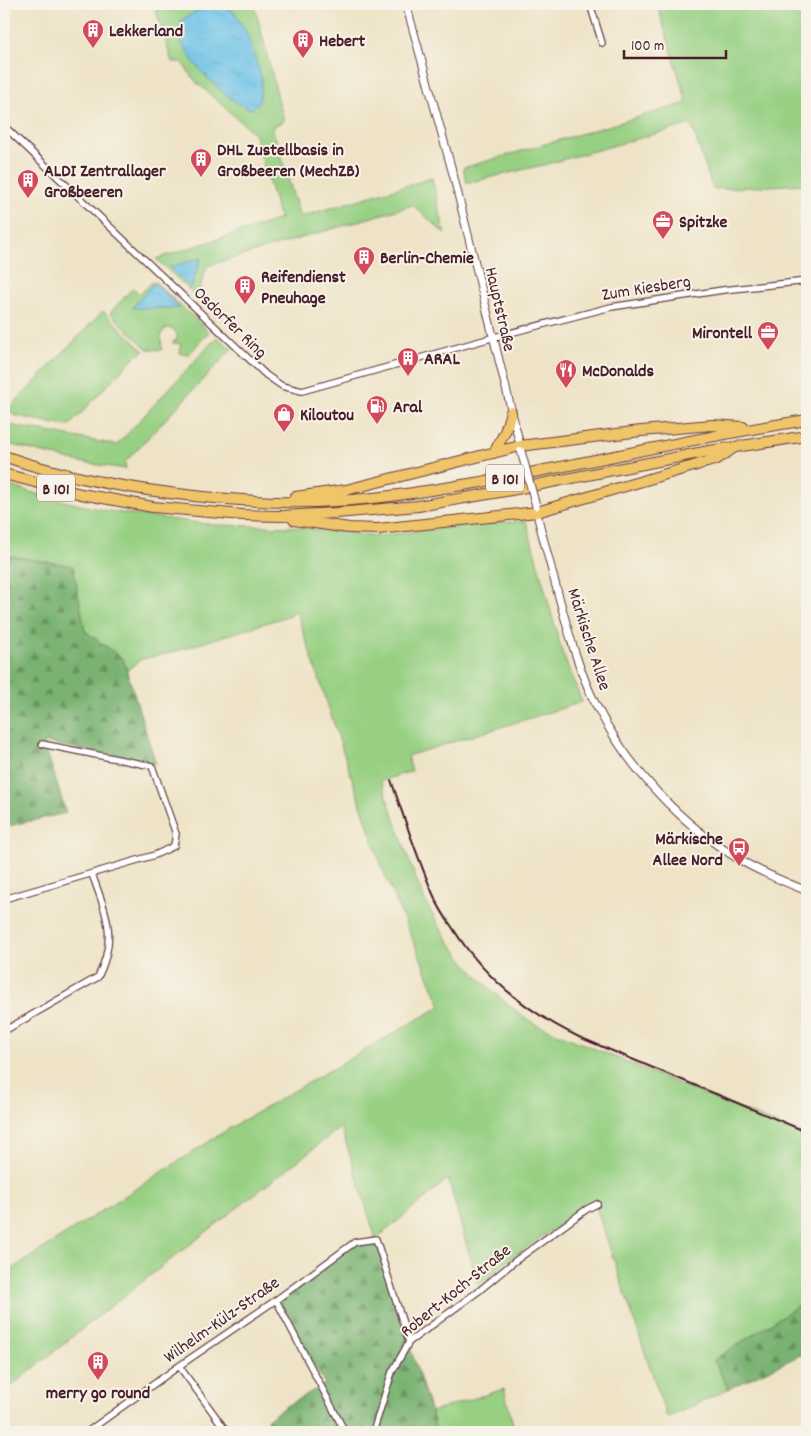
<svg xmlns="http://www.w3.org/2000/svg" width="811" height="1436" font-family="Dekko,sans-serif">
  <defs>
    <pattern id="forest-firs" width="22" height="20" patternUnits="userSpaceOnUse" patternTransform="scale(1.25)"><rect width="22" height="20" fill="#79b271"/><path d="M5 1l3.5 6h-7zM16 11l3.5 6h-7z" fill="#65905d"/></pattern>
    <pattern id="water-ripples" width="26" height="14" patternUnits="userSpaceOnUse" patternTransform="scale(1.25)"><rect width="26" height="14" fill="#6bc2e8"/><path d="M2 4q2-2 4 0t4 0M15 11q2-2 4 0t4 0" fill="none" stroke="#5ea6c7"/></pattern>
  </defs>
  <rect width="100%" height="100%" fill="#f7f3e8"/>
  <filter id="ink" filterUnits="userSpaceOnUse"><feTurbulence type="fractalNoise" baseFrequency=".02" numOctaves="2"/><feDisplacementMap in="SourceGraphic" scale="10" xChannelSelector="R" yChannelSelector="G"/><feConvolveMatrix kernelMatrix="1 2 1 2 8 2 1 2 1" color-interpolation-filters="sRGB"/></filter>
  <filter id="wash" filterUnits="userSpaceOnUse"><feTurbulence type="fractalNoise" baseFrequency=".0096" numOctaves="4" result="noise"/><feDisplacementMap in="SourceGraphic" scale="20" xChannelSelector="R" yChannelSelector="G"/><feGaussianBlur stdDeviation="1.12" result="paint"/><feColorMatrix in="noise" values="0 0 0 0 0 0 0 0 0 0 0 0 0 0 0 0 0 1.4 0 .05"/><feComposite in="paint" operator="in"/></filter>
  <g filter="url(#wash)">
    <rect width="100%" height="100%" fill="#eee3c6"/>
    <path fill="#97d083" stroke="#707857" d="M154 4H254L284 121 272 127 300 217 432 178 445 234 413 205 207 266 197 297 156 259 280 219 254 133 197 83 181 62H172Z
      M657 4H807V184L713 189 691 124 547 164 467 183 463 168 687 103Z
      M153 280 209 332 189 354H180L181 344 172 343 177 339V334L173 329 166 328 161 334 162 350 147 349 110 313 133 288 140 294 152 282 153 284 133 307 180 308Z
      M103 311 144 351 134 357 71 424 65 426 13 415 9 409Z
      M217 337 232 349 125 462 126 469 79 462 4 443V424L117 445Z
      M4 484 47 497 107 511 215 525 294 527 378 536 478 524 526 521 562 652 582 702 407 756 412 771 381 781C390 806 399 831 408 857 413 870 417 884 423 896 448 949 486 992 535 1024L807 1137V1300L714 1360 728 1389 667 1418 594 1201 514 1256 478 1285 448 1179 376 1239 341 1127 97 1317 4 1392V1274L230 1128 441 1006 382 868 297 613 170 653 142 659 127 670 123 659 85 631 73 566 4 555Z
      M504 1389 515 1432H437L431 1412Z"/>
    <path fill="url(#forest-firs)" stroke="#62684e" d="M4 555 73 566 85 631 123 659 156 764 44 742 66 813 4 827Z
      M376 1239 437 1432H276L266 1420 286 1406 325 1384 278 1301 356 1244Z
      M807 1300V1352L728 1389 714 1360Z"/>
    <path fill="url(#water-ripples)" stroke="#5a708a" d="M219 5 234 12 247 34 262 79 259 102 252 109C230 105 185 59 180 37 179 32 181 26 181 21L195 12Z
      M201 258 191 288 169 267Z
      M154 283 180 308H132Z"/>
  </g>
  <g filter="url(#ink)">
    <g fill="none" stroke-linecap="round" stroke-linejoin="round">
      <g stroke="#633c42" stroke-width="8">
        <path id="minor" d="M590 4 602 43
          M407 6 415 4
          M4 126 266 375 282 386 302 391 502 335 611 307 723 290 807 281
          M4 899 155 855 174 846 176 834 152 766 42 744
          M4 1031 98 977C118 937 106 913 92 874
          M276 1300 345 1432
          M179 1366 227 1432
          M87 1432 179 1366 276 1300 355 1242 376 1239 409 1342
          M373 1432 392 1372 409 1342 480 1290 515 1261 587 1209 597 1204"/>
      </g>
      <g stroke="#633c42" stroke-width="9">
        <path id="tertiary" d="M406 4 453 174 521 449
          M536 509C541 532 548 555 554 579 566 622 576 665 596 705 628 768 681 825 742 861 762 873 785 882 807 891"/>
      </g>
      <g stroke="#633c42" stroke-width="12">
        <path id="trunk" d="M494 453 505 432 511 412
          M4 456C68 479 136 490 204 497 249 501 289 504 335 501 380 499 425 491 469 484 582 465 694 437 807 420
          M4 474 81 494 153 507 243 515 281 516 336 513 418 506 511 490 709 451 807 436
          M295 497 346 490 520 446 641 431 712 425 743 427
          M294 520 349 528 378 529 537 512 717 459 732 449"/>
      </g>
      <use href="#minor" stroke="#fff" stroke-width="5.5"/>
      <use href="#tertiary" stroke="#fff" stroke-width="7"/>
      <use href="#trunk" stroke="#f0c469" stroke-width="10"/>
      <path stroke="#4a1f2b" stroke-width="2" d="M391 780C404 818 417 857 433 894 438 906 445 917 452 927 483 977 527 1012 579 1037L807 1132"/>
      <g stroke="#633c42" stroke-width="9" stroke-linecap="butt">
        <path id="tertiary-bridge" d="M521 451 536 506"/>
      </g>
      <use href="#tertiary-bridge" stroke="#fff" stroke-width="7"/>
    </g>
  </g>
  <defs>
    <g id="building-pin" transform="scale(1.125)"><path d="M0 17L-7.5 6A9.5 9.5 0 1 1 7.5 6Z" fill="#d1495b" stroke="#f7f3e8"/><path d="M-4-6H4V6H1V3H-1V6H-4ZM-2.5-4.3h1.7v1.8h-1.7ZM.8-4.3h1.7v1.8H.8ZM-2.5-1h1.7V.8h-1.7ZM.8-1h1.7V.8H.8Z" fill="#fff"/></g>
    <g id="office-pin" transform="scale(1.125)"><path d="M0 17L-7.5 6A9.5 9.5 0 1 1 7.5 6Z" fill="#d1495b" stroke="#f7f3e8"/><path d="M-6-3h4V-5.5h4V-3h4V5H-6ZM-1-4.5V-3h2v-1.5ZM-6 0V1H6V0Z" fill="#fff"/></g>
    <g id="restaurant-pin" transform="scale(1.125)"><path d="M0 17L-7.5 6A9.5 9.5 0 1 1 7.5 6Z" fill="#d1495b" stroke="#f7f3e8"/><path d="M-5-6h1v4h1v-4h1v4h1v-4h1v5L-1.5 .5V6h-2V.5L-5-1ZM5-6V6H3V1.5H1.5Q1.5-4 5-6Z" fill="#fff"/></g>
    <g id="fuel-pin" transform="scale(1.125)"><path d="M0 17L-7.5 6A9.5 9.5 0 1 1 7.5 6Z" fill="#d1495b" stroke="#f7f3e8"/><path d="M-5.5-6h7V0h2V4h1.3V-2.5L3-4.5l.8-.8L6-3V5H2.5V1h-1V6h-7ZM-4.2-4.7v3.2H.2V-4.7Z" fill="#fff"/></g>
    <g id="shop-pin" transform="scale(1.125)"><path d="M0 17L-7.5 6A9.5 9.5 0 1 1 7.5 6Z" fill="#d1495b" stroke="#f7f3e8"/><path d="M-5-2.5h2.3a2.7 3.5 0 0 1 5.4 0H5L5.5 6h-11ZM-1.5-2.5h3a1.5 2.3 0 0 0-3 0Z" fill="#fff"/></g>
    <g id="bus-pin" transform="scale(1.125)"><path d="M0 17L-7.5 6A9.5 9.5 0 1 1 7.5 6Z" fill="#d1495b" stroke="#f7f3e8"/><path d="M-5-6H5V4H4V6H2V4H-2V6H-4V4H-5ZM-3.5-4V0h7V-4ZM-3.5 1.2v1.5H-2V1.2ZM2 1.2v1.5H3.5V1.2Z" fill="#fff"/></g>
  </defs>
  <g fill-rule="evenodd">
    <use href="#building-pin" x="93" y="30"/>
    <use href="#building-pin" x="303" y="40"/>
    <use href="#building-pin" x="201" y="159"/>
    <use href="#building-pin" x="28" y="180"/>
    <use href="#office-pin" x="663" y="221"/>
    <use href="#building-pin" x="364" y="257"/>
    <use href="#building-pin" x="245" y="286"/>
    <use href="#office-pin" x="768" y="332"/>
    <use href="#building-pin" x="408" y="358"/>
    <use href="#restaurant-pin" x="566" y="370"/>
    <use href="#fuel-pin" x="377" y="406"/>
    <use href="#shop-pin" x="284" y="414"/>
    <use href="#bus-pin" x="739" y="848"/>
    <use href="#building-pin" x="98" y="1362"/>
  </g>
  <g text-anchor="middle" stroke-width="4" stroke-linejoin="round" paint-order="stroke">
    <g fill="#f7f3e8" stroke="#7e5f64" stroke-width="1">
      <rect x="486" y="464.5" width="38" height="27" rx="4"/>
      <rect x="37" y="474.5" width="38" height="27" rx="4"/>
    </g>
    <g font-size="16" font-weight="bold" fill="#4a1f2b">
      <text x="505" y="484">B 101</text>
      <text x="56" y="494">B 101</text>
    </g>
    <g font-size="18" font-weight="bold" fill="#4a1f2b" stroke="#f7f3e8" text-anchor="start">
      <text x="109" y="36">Lekkerland</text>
      <text x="319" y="46">Hebert</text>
      <text x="217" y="155">DHL Zustellbasis in<tspan x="217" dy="21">Großbeeren (MechZB)</tspan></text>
      <text x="44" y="176">ALDI Zentrallager<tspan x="44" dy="21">Großbeeren</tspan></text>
      <text x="679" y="227">Spitzke</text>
      <text x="380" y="263">Berlin-Chemie</text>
      <text x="261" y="282">Reifendienst<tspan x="261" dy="21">Pneuhage</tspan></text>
      <text x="752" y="338" text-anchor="end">Mirontell</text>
      <text x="424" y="364">ARAL</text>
      <text x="582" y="376">McDonalds</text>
      <text x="393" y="412">Aral</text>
      <text x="300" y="420">Kiloutou</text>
      <text x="723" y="844" text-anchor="end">Märkische<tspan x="723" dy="21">Allee Nord</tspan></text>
      <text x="98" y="1398" text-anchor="middle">merry go round</text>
    </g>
    <g font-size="18" fill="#4a1f2b" stroke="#f7f3e8">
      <text transform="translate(646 287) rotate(-9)" y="6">Zum Kiesberg</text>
      <text transform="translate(501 309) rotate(77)" y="6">Hauptstraße</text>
      <text transform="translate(231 322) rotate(44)" y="6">Osdorfer Ring</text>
      <text transform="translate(590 639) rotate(72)" y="6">Märkische Allee</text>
      <text transform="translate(455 1290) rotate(-39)" y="6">Robert-Koch-Straße</text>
      <text transform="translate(221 1319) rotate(-35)" y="6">Wilhelm-Külz-Straße</text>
    </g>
  </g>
  <rect width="811" height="1436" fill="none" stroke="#f7f3e8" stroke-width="20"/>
  <path d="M624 50v8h102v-8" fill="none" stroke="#4a1f2b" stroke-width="2.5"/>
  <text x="631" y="50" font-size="15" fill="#4a1f2b" stroke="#f7f3e8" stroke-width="4" paint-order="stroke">100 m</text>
</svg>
